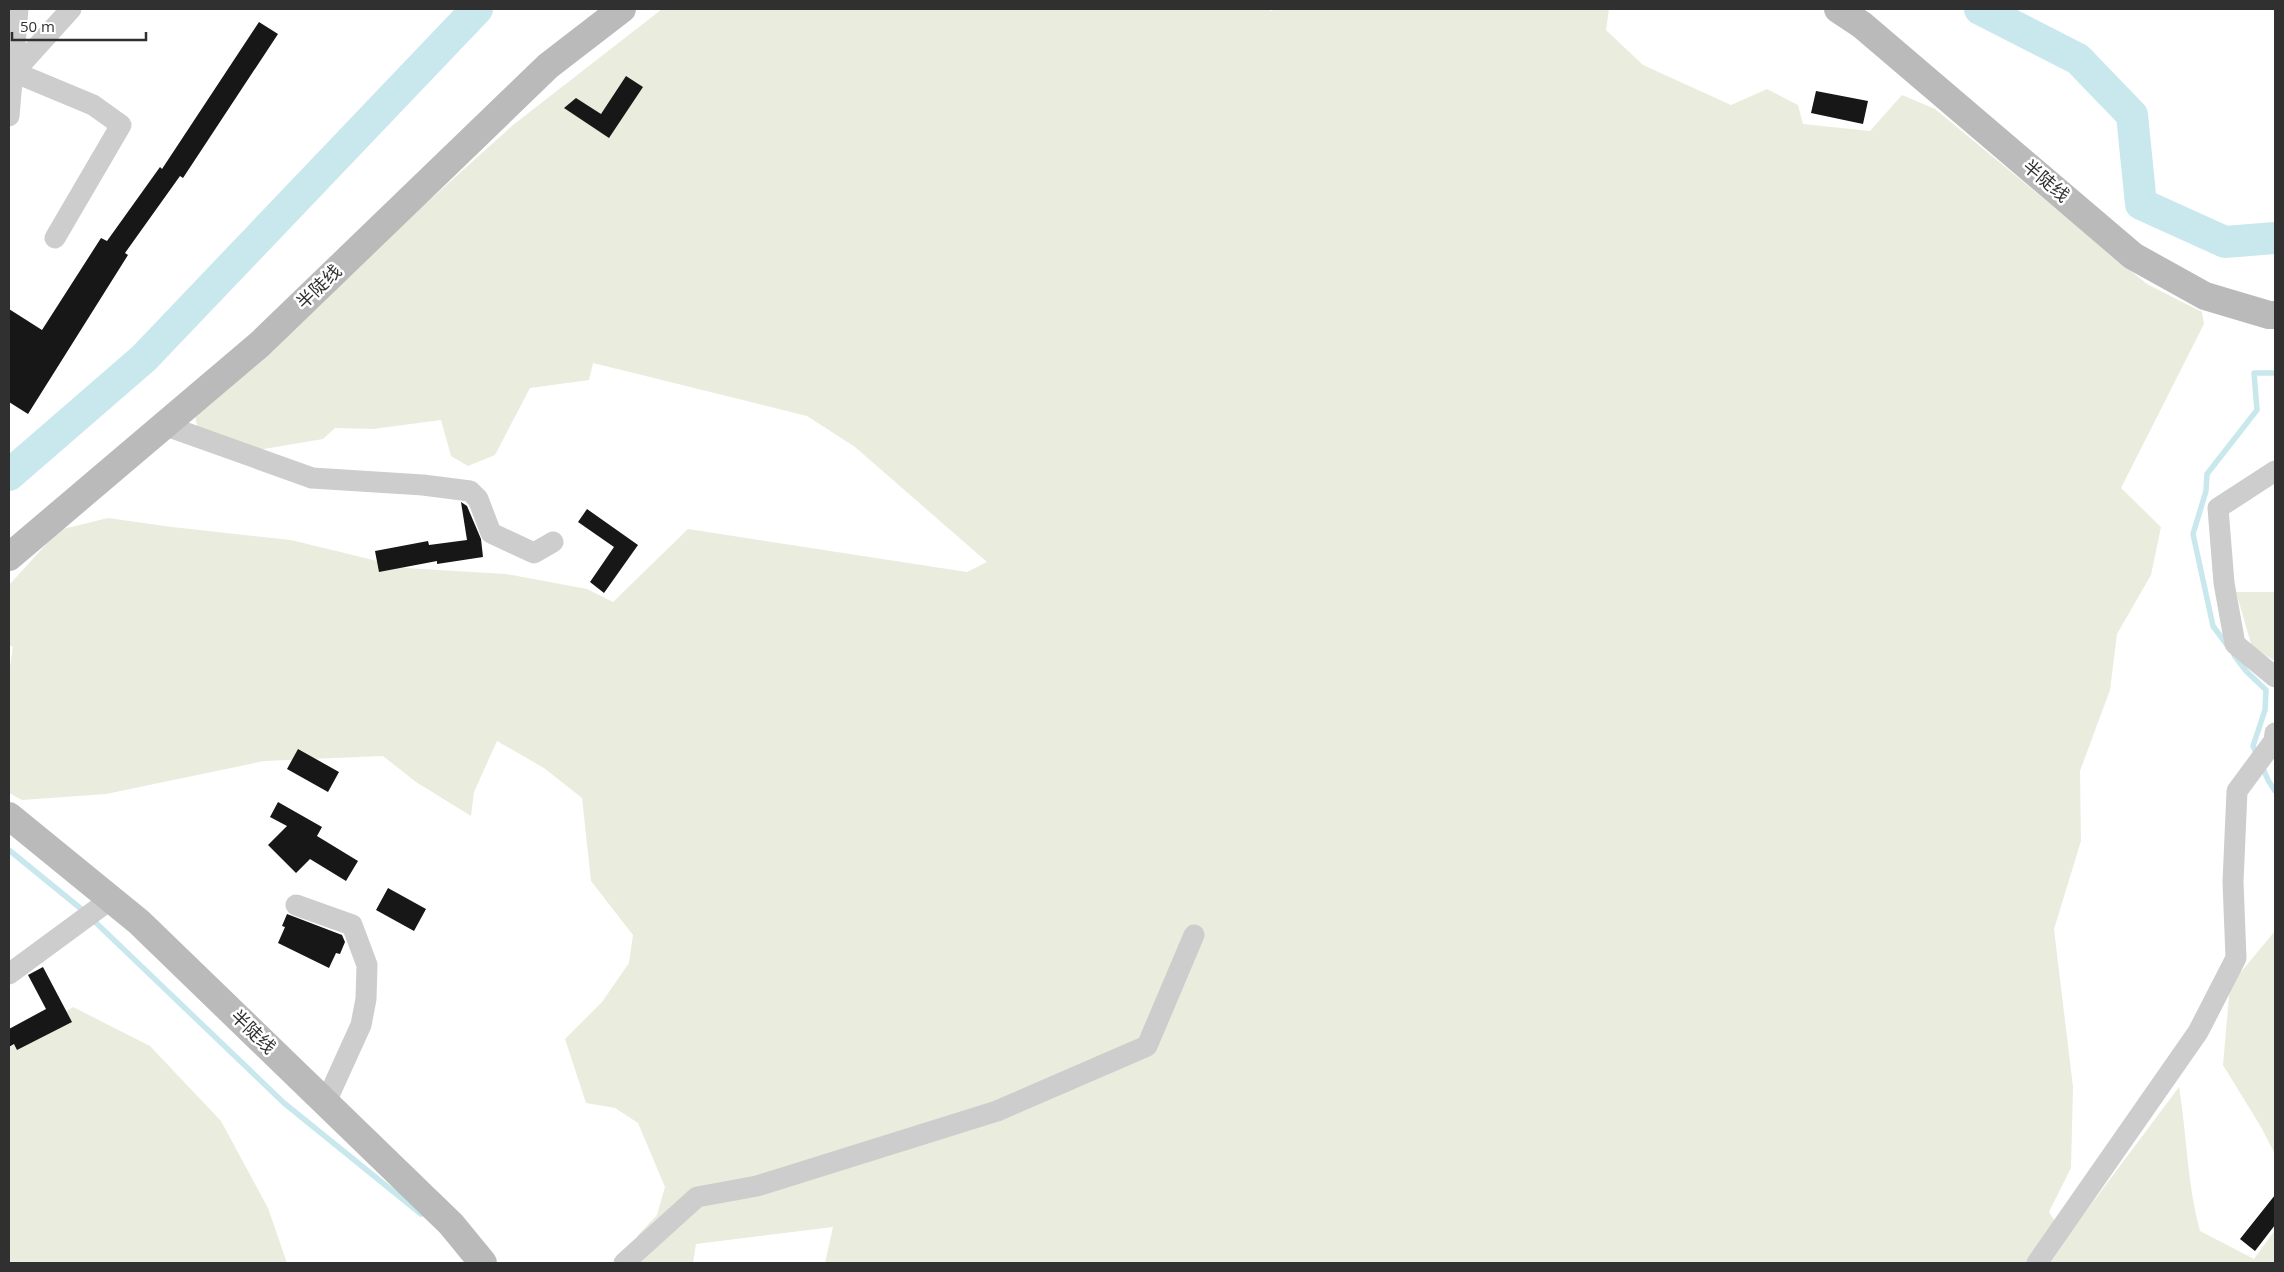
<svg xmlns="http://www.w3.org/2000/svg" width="2284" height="1272" font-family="'Open Sans','Noto Sans SC',sans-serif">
  <rect width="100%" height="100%" fill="#fff"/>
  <path fill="#eaeddd" d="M662 9H1268L1271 11 1275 9H1609L1606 30 1643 65 1731 105 1767 89 1798 105 1803 124 1870 131 1902 95 1935 109 2147 284 2202 312 2204 324 2121 488 2161 527 2151 575 2117 634 2110 690 2080 771 2081 841 2054 929 2073 1087 2071 1168 2049 1212 2066 1238 2179 1087C2187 1135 2187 1184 2200 1231L2254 1259 2275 1230V1263H825L833 1227 696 1244 693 1263H627L638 1235 657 1215 665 1187 638 1123 615 1108 586 1103 565 1039 602 1002 629 963 633 935 591 881 582 798 544 768 497 741 474 792 471 816 416 782 383 756 264 761 106 794 22 800 9 793V673L13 647 9 645V585L59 530 108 518 172 527 291 540 406 568 506 574 587 589 613 602 688 529 967 572 987 562 855 447 807 416 593 363 589 380 530 388 495 455 468 466 451 456 441 420 373 429 335 428 323 439 258 450 200 438 194 412 513 125Z
    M2236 592H2275V661L2252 647Z
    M2275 931V1154L2261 1127 2223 1065 2230 985Z
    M73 1007 150 1046 221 1121 268 1208 287 1263H9V1048Z"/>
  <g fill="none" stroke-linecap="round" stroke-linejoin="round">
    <path stroke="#c9e8ed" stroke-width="5.5" d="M2227 645 2213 626 2193 534 2206 491 2207 474 2257 410 2254 373H2275
      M2234 655 2246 671 2266 690 2265 710 2253 746 2257 755
      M2262 766 2268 780 2275 791
      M9 850 85 912
      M91 918 284 1103 421 1214"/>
    <path stroke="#c9e8ed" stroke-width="32" d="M1980 9 2078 59 2132 115 2141 204 2225 242 2275 238
      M9 475 144 358 477 9"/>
  </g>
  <path fill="#171717" d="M259 22 278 34 183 178 180 176 125 253 128 255 28 414 9 402V309L42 330 101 238 107 241 160 167 162 169Z
    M626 76 643 87 609 138 564 108 576 98 601 114Z
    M1816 91 1868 101 1863 124 1811 113Z
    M461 502 467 506 481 539 483 557 437 564V561L379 572 375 551 428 541 429 545 467 540Z
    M587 509 638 545 604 593 590 582 614 547 578 522Z
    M298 749 339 772 328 792 287 769Z
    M278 802 322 827 317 836 358 861 346 881 310 859 296 873 268 845 287 826 270 817Z
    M388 888 426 909 414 931 376 910Z
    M287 914 342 935 345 942 340 954 336 953 329 968 278 943 285 927 282 926Z
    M43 967 72 1022 17 1050 14 1044 9 1047V1029L46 1009 28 975Z
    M2275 1195V1225L2255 1251 2240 1239Z"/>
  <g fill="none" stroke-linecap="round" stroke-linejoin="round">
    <path stroke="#cdcdcd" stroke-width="21" d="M9 70 93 105 121 125 55 238
      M14 72 71 9
      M9 116 18 9
      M164 425 312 478 423 485 470 491 478 499 491 533 534 553 553 542
      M2275 471 2218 508 2224 583 2235 644 2275 677
      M296 905 352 925 367 965 366 999 361 1025 326 1102
      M9 974 111 899
      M624 1263 697 1197 757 1186 997 1111 1147 1046 1194 935
      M2037 1263 2198 1032 2236 958 2233 882 2237 791 2274 741 2275 733"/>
    <path stroke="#bababa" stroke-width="28" d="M1838 9 1862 25 2133 256 2205 296 2269 315H2275
      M9 557 260 344 548 66 622 9
      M9 816 139 922 451 1224 483 1263"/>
  </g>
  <g text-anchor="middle" stroke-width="5" stroke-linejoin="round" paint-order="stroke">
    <g font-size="18" fill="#303030" stroke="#fff">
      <text transform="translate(2046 181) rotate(40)" y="6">半陡线</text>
      <text transform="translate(319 287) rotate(-44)" y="6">半陡线</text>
      <text transform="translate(253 1032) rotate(44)" y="6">半陡线</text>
    </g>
  </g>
  <rect width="2284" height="1272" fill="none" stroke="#303030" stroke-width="20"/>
  <path d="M12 32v8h134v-8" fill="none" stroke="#303030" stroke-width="2.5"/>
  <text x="20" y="32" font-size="15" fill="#303030" stroke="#ffffff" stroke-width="4" paint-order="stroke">50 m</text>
</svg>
